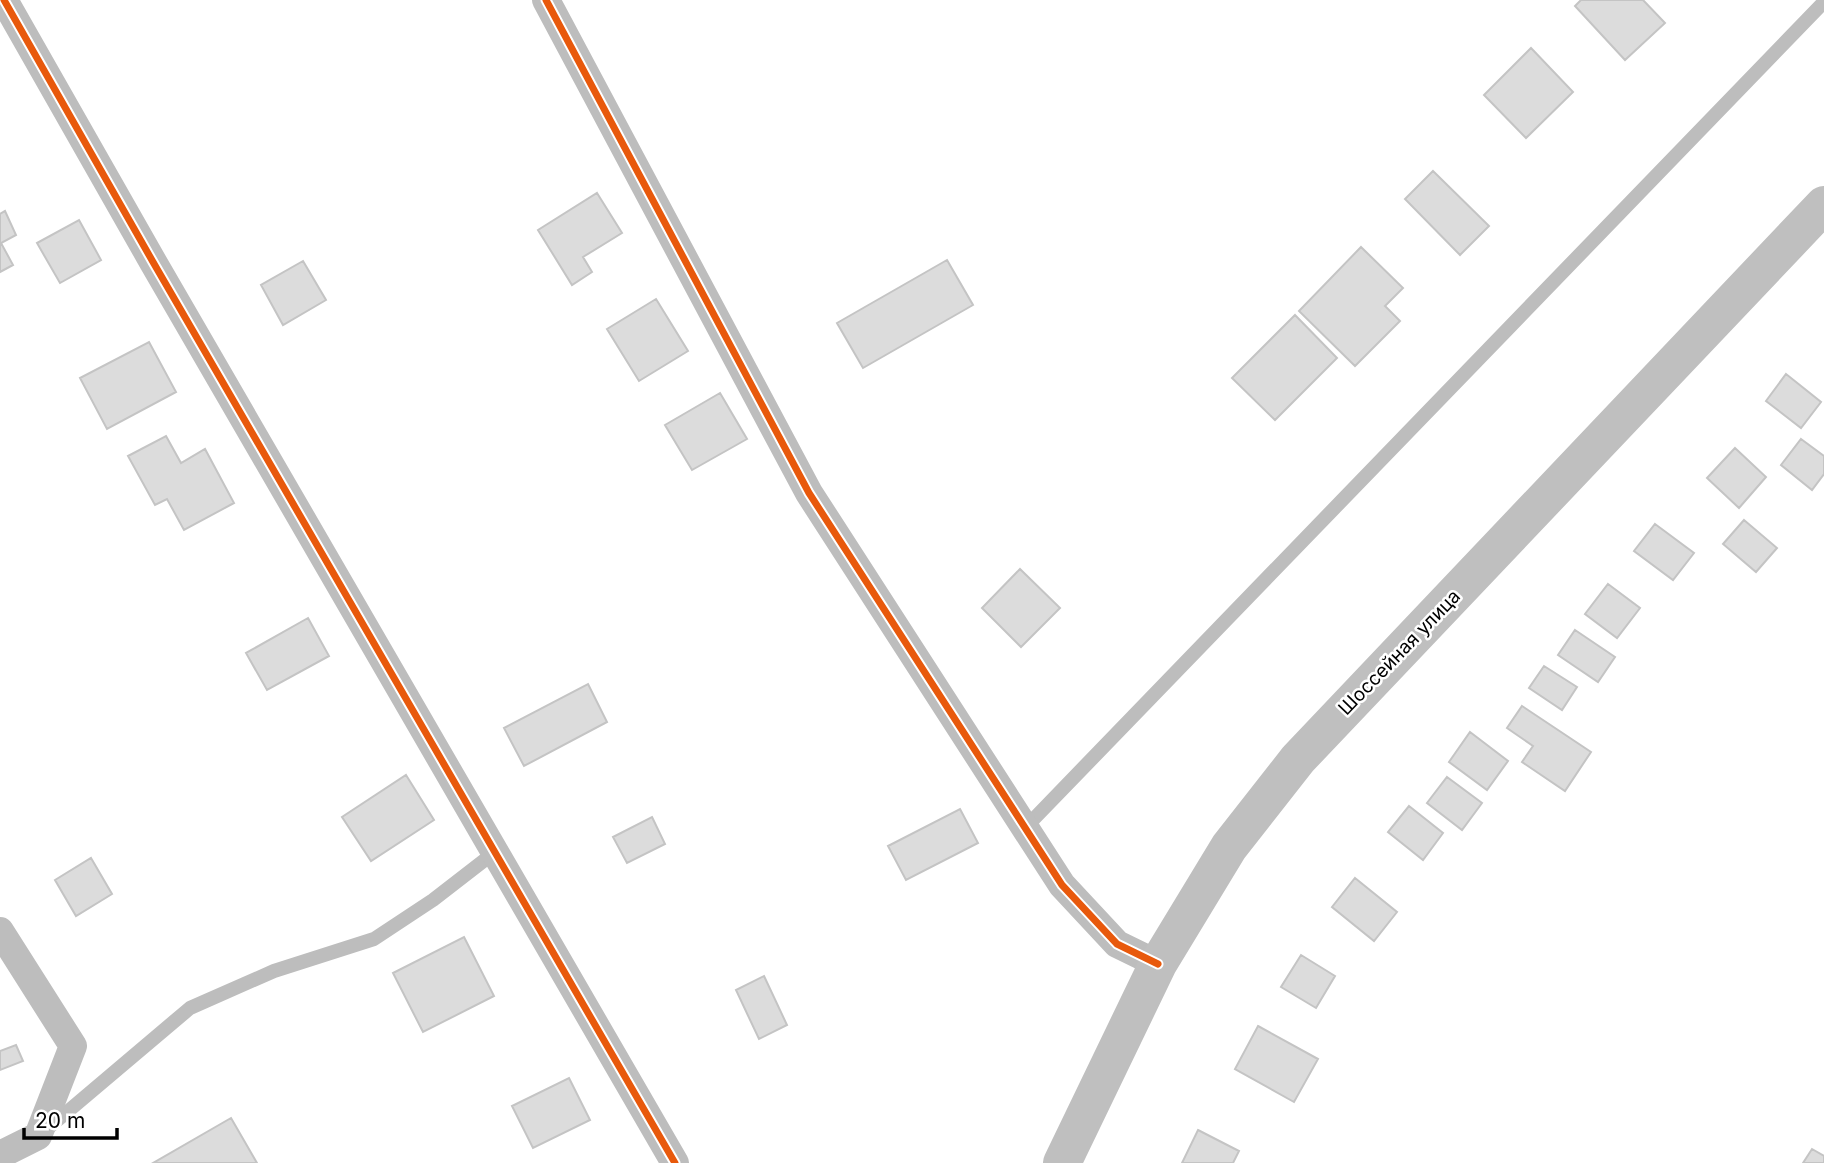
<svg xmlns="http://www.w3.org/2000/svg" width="1824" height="1163" font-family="Inter,sans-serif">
  <rect width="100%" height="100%" fill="#fff"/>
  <path fill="#dcdcdc" stroke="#c4c4c4" stroke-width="2" d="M1581 0H1643L1665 23 1625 60 1575 6Z
    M1531 48 1573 92 1526 138 1484 95Z
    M1433 171 1489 226 1460 255 1405 199Z
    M597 193 622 233 583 257 592 272 572 285 538 230Z
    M5 211 16 235 1 243 13 265 0 272V214Z
    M79 220 101 260 60 283 37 243Z
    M1361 247 1403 288 1385 306 1400 321 1355 366 1299 311Z
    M947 260 973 305 863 368 837 323Z
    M303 261 326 300 283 325 261 285Z
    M656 299 688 351 639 381 607 329Z
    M1295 315 1337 358 1275 420 1232 378Z
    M149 342 176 392 107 429 80 378Z
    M1786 374 1821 402 1801 428 1766 401Z
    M720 393 747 439 692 470 665 425Z
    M166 436 181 463 205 449 234 503 184 530 167 499 155 505 128 456Z
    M1801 439 1824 456V474L1812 490 1781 465Z
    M1735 448 1766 477 1739 508 1707 478Z
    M1744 520 1777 548 1756 572 1723 544Z
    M1655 524 1694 553 1673 580 1634 551Z
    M1020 569 1060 608 1021 647 982 608Z
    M1608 584 1640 608 1617 638 1585 614Z
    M308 618 329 656 267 690 246 653Z
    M1575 630 1615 657 1598 682 1558 655Z
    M1544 666 1577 687 1562 710 1529 688Z
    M588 684 607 722 524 766 504 728Z
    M1522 706 1591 752 1565 791 1522 762 1533 746 1507 728Z
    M1470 732 1508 761 1487 790 1449 762Z
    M406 775 434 820 371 861 342 817Z
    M1447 777 1482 803 1462 830 1427 803Z
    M1409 806 1443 833 1423 860 1388 832Z
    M960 809 978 843 906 880 888 846Z
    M652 817 665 844 627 863 613 837Z
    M91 858 112 894 76 916 55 880Z
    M1355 878 1397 912 1374 941 1332 907Z
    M464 937 494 996 423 1032 393 973Z
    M1301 955 1335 976 1316 1008 1281 987Z
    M764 976 787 1025 759 1039 736 990Z
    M1258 1026 1318 1059 1294 1102 1235 1069Z
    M16 1045 23 1061 0 1070V1051Z
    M569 1078 590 1120 533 1148 512 1106Z
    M231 1118 257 1163H153Z
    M1198 1130 1239 1151 1233 1163H1182Z
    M1812 1149 1824 1156V1163H1803Z"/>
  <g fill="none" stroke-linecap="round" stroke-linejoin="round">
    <path stroke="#bdbdbd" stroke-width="14" d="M1025 828 1824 2
      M47 1129 190 1008 274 971 374 939 433 900 495 852"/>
    <path stroke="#bdbdbd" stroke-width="28" d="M4 0 153 262 675 1163
      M546 0 809 493 1062 885 1117 944 1158 964
      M0 931 73 1046 38 1136 0 1155"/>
    <path stroke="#bfbfbf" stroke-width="38" d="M1062 1163 1158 964 1229 847 1298 759 1824 205"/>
    <g stroke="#fff" stroke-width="11">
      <path id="cycleway" d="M4 0 153 262 675 1163
        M546 0 809 493 1062 885 1117 944 1158 964"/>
    </g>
    <use href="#cycleway" stroke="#e8590c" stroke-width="7"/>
  </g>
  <g text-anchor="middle" stroke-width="5" stroke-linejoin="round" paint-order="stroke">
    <g font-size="19" fill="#000" stroke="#fff">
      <text transform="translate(1399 652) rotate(-46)" y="7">Шоссейная улица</text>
    </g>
  </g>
  <path d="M24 1128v10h93v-10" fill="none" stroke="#000000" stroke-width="3.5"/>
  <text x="35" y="1128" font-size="21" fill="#000000" stroke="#ffffff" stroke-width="5" paint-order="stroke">20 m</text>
</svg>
